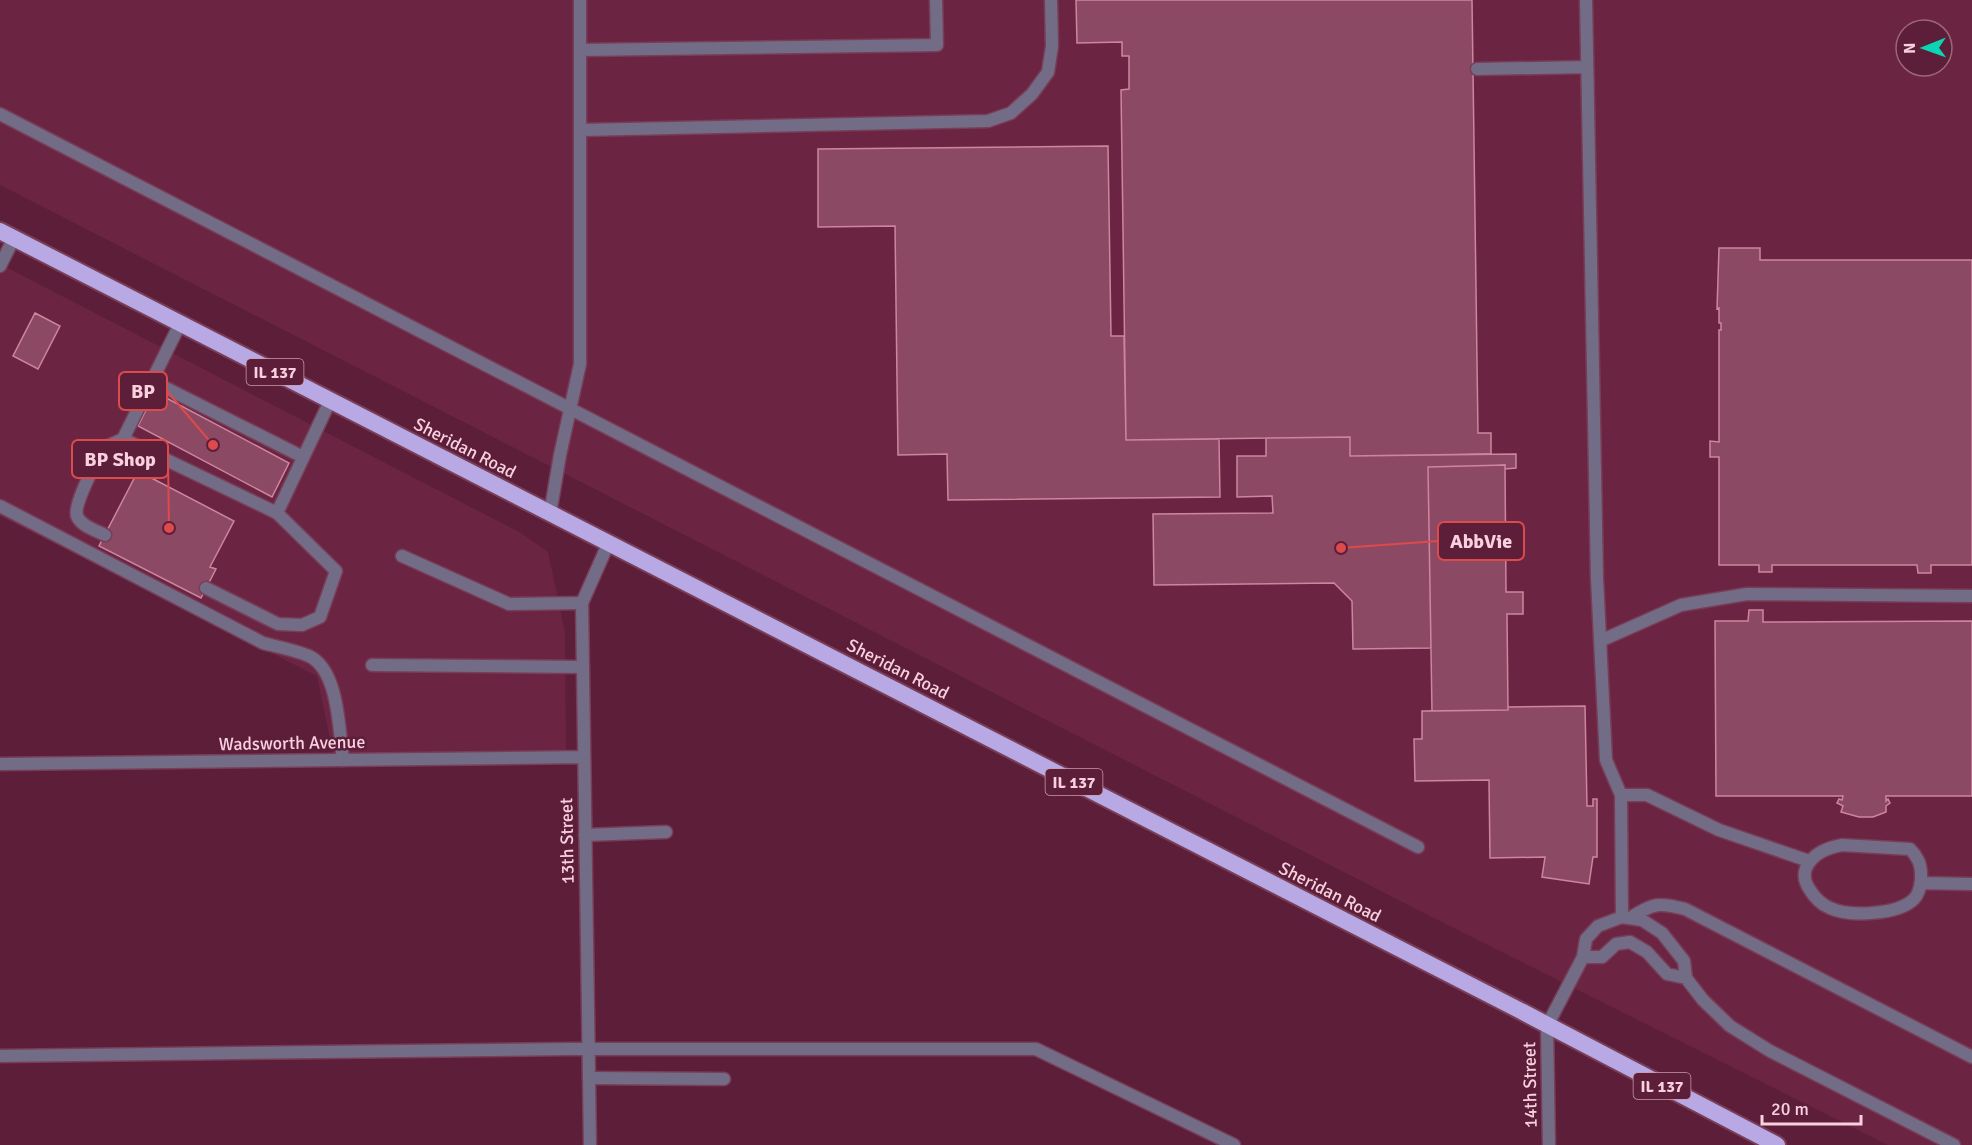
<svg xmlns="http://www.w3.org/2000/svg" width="1972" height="1145" font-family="Signika,sans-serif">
  <rect width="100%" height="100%" fill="#5c1e39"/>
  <path fill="#6b2543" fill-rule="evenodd" d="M0 0H1972V1145H1888L1420 911 0 185ZM1906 30H1942V66H1906Z
    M0 264 521 533 548 552 565 632 566 762 333 754 317 676 0 516Z"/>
  <path fill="#8c4963" stroke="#cf85a0" stroke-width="1.5" d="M1076 0H1472L1478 433H1491V454L1350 456V437L1126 440 1121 90 1129 89V56H1122V42L1077 43Z
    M1108 146 1111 336H1124L1126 440 1219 439 1220 497 948 500 947 454 898 455 895 226 818 227V149Z
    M1719 248H1760V260H1972V565H1931V573H1918L1917 565H1772V572H1759V565H1719V457H1710V441L1719 442V330H1721V323H1719V308L1717 309Z
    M35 313 60 326 38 369 13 356Z
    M155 392 289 463 272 497 138 426Z
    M1350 437V456L1516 454V468L1505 469V465L1428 467 1431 648 1353 649 1352 601 1334 583 1154 585 1153 514 1273 513 1272 496 1237 497V456H1266V438Z
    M1505 465 1506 592H1523V614H1507L1508 710 1432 711 1428 467Z
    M138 471 234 521 210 567 216 569 201 598 99 546Z
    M1749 610H1763V622L1972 621V796H1886V801L1888 799 1890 803 1886 806V812L1873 817H1859L1841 812 1843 806 1837 803 1839 799 1842 800 1843 796H1716L1715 621H1748Z
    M1585 706 1587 806H1593V799H1597V857H1593L1589 884 1542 877 1545 857 1490 858 1489 780 1415 781 1414 739H1422V711L1508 710V707Z"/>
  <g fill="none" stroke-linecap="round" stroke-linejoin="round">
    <g stroke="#783e57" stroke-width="15">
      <path id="service" d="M1586 0 1597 578 1606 760 1621 795 1622 917
        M580 50 937 45 936 0
        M1477 69 1587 67
        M0 114 1418 847
        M581 130 988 121 1011 113 1032 94 1048 72 1052 46 1051 0
        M0 266 14 238
        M180 324 123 439 277 513 330 401
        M152 381 303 457
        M0 506 263 643C278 647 295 650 309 656 339 670 339 731 343 760
        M550 514 560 455 580 364V0
        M105 535C95 530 81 526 77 516 73 504 97 461 103 448L123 439
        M402 556 509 604 582 603
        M206 588 278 624 302 625 320 617 336 571 277 513
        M1600 641 1681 605 1747 594 1972 596
        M372 665 583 667
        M1621 795H1647L1719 830 1809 861
        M585 835 666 832
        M1842 845 1910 849C1913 852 1916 856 1918 860 1923 870 1922 891 1914 899 1898 915 1849 917 1830 908 1822 905 1814 897 1810 890 1805 883 1803 876 1806 868 1813 853 1827 848 1842 845Z
        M1921 883 1972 884
        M1630 918C1653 903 1659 902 1685 909L1972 1057
        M1583 957H1602L1616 944 1630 942 1647 952 1667 974 1686 978
        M1547 1026 1583 957 1586 939 1598 926 1622 917 1642 920 1662 933 1684 961 1686 978 1703 1000 1730 1026 1770 1051 1954 1145
        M0 1056 568 1049H1036L1234 1145
        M589 1078 724 1079"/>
    </g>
    <g stroke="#783e57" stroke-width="15">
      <path id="minor" d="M0 764 584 757
        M590 1145 582 603 609 542"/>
    </g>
    <g stroke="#783e57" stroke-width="15">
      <path id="tertiary" d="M1547 1026 1549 1145"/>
    </g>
    <g stroke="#783e57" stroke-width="20">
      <path id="trunk" d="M0 231 1519 1010 1777 1145"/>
    </g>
    <use href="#service" stroke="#736c87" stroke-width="12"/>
    <use href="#minor" stroke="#736c87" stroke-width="12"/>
    <use href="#tertiary" stroke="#736c87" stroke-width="12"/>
    <use href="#trunk" stroke="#b8a8e4" stroke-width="16"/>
  </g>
  <g text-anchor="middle" stroke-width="5" stroke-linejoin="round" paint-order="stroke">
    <g fill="#5c1e39" stroke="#ca9bac" stroke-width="1.5">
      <rect x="246.5" y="359" width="57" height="26" rx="4.5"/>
      <rect x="1045.5" y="769" width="57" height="26" rx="4.5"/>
      <rect x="1633.5" y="1073" width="57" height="26" rx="4.5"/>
    </g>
    <g font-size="16" font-weight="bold" fill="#f9d1de">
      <text x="275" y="378">IL 137</text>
      <text x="1074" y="788">IL 137</text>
      <text x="1662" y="1092">IL 137</text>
    </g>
    <g font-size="18" fill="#f9d1de" stroke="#5c1e39">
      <text transform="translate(465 448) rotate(27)" y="6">Sheridan Road</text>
      <text transform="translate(898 669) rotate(27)" y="6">Sheridan Road</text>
      <text transform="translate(292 743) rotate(-1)" y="6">Wadsworth Avenue</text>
      <text transform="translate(567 841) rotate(-91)" y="6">13th Street</text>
      <text transform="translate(1330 892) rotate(27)" y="6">Sheridan Road</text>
      <text transform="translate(1530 1085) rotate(-91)" y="6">14th Street</text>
    </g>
  </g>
  <path fill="none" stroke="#dd4a4c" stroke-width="2" d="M213 445L167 391M169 528L168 459M1341 548L1438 541"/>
  <g fill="#dd4a4c" stroke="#5c1e39" stroke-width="2">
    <circle cx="213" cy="445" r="6"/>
    <circle cx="169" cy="528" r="6"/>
    <circle cx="1341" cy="548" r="6"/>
  </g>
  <g fill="#5c1e39" stroke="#dd4a4c" stroke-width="2">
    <rect x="119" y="372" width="48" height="38" rx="6"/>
    <rect x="72" y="440" width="96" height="38" rx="6"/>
    <rect x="1438" y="522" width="86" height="38" rx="6"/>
  </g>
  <g font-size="20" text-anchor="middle" font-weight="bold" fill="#f9d1de">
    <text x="143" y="398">BP</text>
    <text x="120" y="466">BP Shop</text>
    <text x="1481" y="548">AbbVie</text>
  </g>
  <g transform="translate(1924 48) rotate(269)"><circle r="28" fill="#5c1e39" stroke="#9b667b" stroke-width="1.5"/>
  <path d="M0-4.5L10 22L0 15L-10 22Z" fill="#0bd5b5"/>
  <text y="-9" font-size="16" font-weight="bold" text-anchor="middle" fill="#f9d1de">N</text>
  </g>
  <path d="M1762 1115v9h99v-9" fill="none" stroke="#f9d1de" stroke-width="3"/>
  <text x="1771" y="1115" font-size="18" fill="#f9d1de" stroke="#5c1e39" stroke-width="4.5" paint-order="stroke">20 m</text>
</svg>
